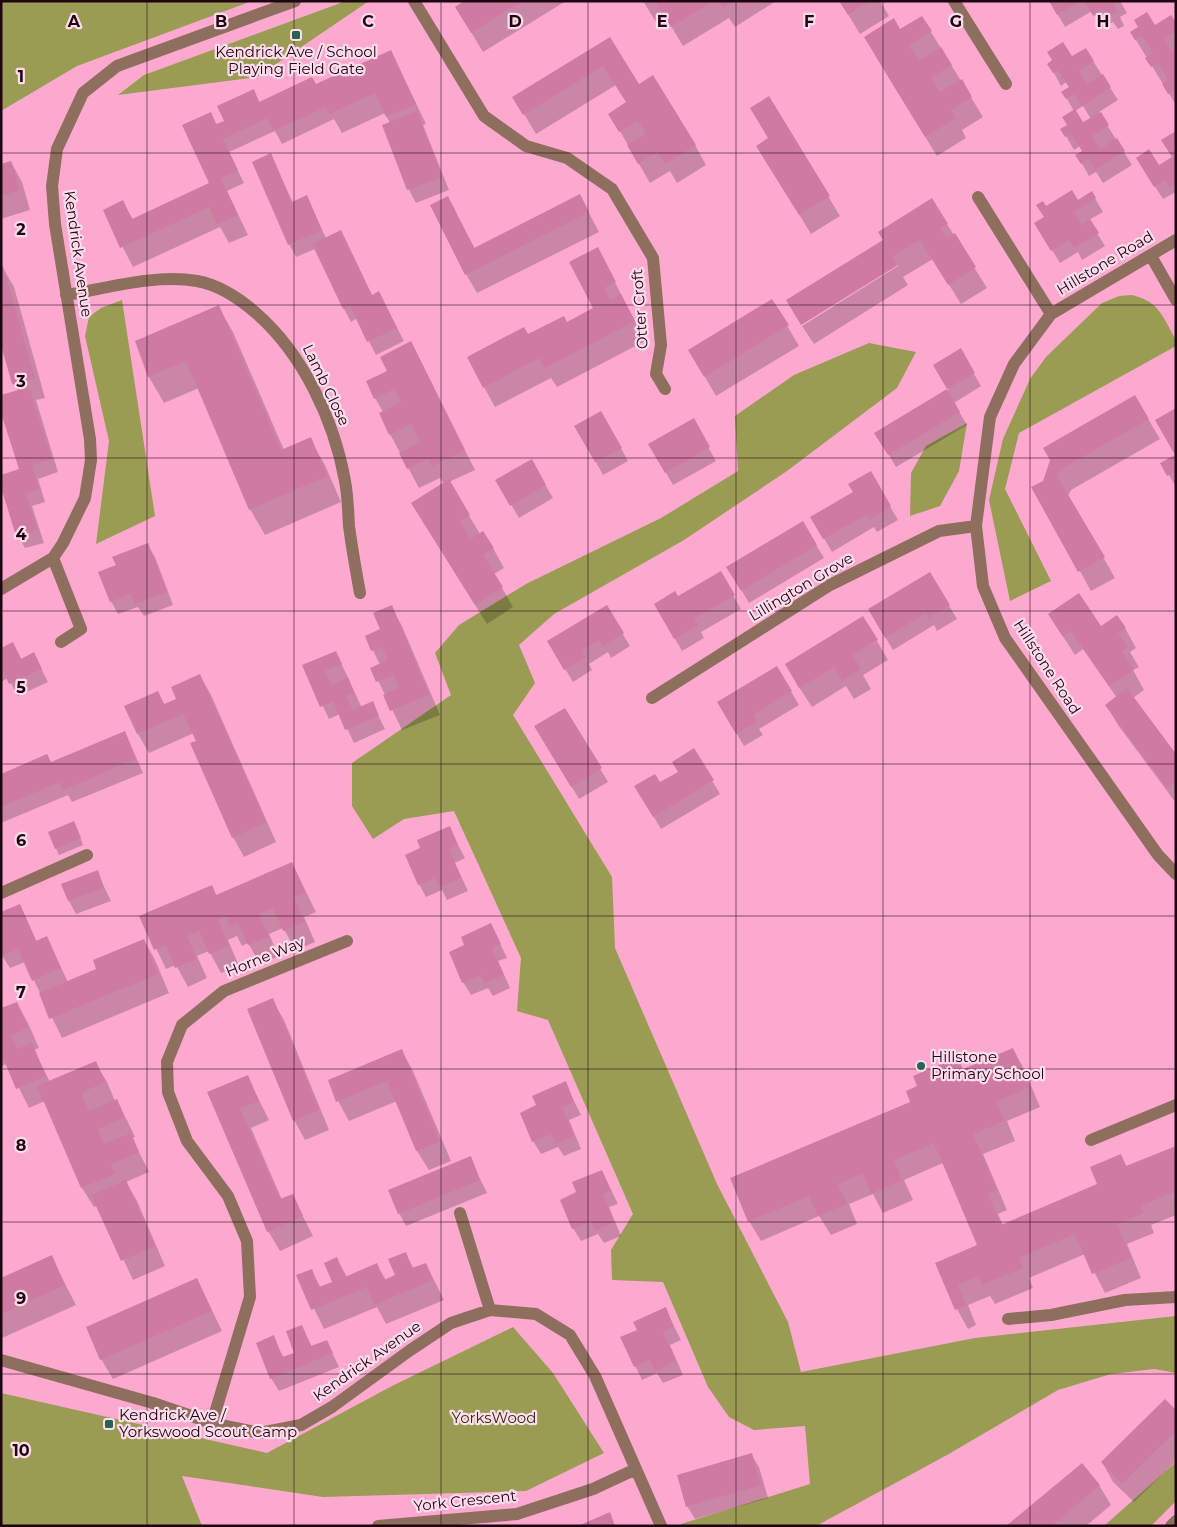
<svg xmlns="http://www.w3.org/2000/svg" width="1177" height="1527" font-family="Montserrat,sans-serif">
  <rect width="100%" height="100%" fill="#fda9cf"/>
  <path fill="#999c52" d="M1 1H252L77 66 1 111Z
    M346 1H369L257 77 118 95 144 75Z
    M1132 295C1160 302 1162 316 1176 340V346L1019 433 1005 489 1051 581 1010 601 989 500 1003 439 1030 379 1046 357 1102 303 1119 296Z
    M122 300 155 516 96 544 109 441 85 336 89 317 101 308Z
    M869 343 916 352 897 388 787 471 684 540 554 614 519 645 535 683 513 715 612 877 615 948 717 1184 788 1322 801 1372 975 1338 1176 1316V1373L1154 1369 1111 1374 1058 1390 947 1455 816 1526H681V1524L810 1484 805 1426 754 1430 729 1417 708 1387 663 1282 612 1280 611 1250 633 1214 548 1020 517 1011 521 958 454 811 404 819 373 839 352 806V763L451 695 435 653 459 625 526 584 661 518 738 471 735 416 794 375Z
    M967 423 959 471 940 506 910 516 911 473 926 446Z
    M513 1327 553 1373 604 1453 526 1491 323 1497 182 1476 202 1526H1V1393L267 1453 392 1386Z
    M1176 1462V1501L1151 1526H1104Z"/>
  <path fill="#0003" fill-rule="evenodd" d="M466 1H566L483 52 468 27Z
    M643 1H776L735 27 729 18 683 46 665 16 656 22Z
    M840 1H880L889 16 860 34Z
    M1050 1H1120L1127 13 1120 17 1124 26 1118 29 1113 22 1102 28 1092 11 1065 27Z
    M1176 24V105L1131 32Z
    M900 30 931 32 983 117 962 130 966 138 937 156 876 57Z
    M610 38 639 86 695 145 706 165 677 183 670 171 650 183 610 114 627 103 616 85 536 134 514 97Z
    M1086 50 1118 100 1099 112 1132 165 1103 183 1096 172 1089 176 1077 155 1083 152 1080 146 1074 150 1062 129 1068 126 1074 111 1063 92 1070 88 1066 82 1061 86 1049 64 1072 58ZM1083 106 1091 119 1083 124 1075 111Z
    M391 51 426 124 423 125 449 190 416 203 409 190 383 125 390 123 385 113 342 133 334 119 282 144 275 131 229 152 244 183 227 191 248 235 229 243 220 227 133 267 104 211 123 202 133 220 211 184 210 114 217 125 226 122 253 91 260 103 316 86Z
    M769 98 840 216 811 234 769 165Z
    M1176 134V196L1174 193 1163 199 1145 171 1158 167 1173 158Z
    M270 155 293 203 306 197 326 238 372 297 379 293 404 341 376 355 357 318 351 322 344 309 315 249 296 257 289 244Z
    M11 162 22 182 30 210 1 219V165Z
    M1092 193 1103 212 1089 220 1105 246 1082 260 1078 252 1060 263 1036 224 1045 218 1046 207 1077 201Z
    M580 196 599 232 477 293 466 274 448 198 475 249Z
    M947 224 987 288 961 304 933 259 903 277 908 285 814 344 802 326 898 266V263L801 324 787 300Z
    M598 249 645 341 557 387 551 378 495 407 484 387 528 336 567 323 595 309Z
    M3 268 14 287 45 398 36 400 58 472 38 479 45 502 32 506 44 543 25 548 18 536 20 470 18 391 13 384 1 340Z
    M772 300 799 346 716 396 701 370Z
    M218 306 233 332 284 450 310 439 325 465 341 502 265 535 250 509 199 388 164 403 149 377 137 341Z
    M410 343 475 470 449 482 480 534 493 548 504 568 494 574 513 607 487 624 424 523 444 484 440 478 419 488 390 434 383 412 375 398 389 371Z
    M960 350 981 386 954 403 967 425 896 467 876 433 949 390 934 366Z
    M1135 397 1160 439 1071 490 1068 496 1115 578 1091 591 1033 487 1044 482Z
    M601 412 628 461 603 475 576 426Z
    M693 420 716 461 673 485 650 445Z
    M1176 456V487L1169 475Z
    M531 461 553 498 519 518 497 481Z
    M870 472 898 520 877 532 874 527 832 552 812 518 854 493Z
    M803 523 824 558 749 603 728 567Z
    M147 544 155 557 173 605 144 616 138 607 118 614 111 601 118 566Z
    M720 573 741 609 701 632 704 638 682 651 655 604 678 598Z
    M930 574 957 619 937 631 934 625 893 650 869 610Z
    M606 606 630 646 611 658 608 652 589 664 592 670 573 682 549 642Z
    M391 607 402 626 440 715 402 730 372 668 380 665 366 636 382 630Z
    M1049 615 1101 628H1125L1136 648 1130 652 1139 667 1133 670 1144 690 1133 698 1176 756V803L1118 725 1106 705 1117 698 1083 649 1075 655Z
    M877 641 888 660 863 675 871 689 854 699 846 686 812 707 797 684Z
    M13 644 22 660 34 654 48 682 18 696 8 678 1 682V649Z
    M336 652 362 708 372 703 385 729 354 743 340 714 329 719 304 666Z
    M777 668 799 705 759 729 763 735 744 746 718 702Z
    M200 676 211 695 276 842 244 857 233 837 194 733 149 753 138 734 157 692 165 705 178 700Z
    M565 709 608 782 579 799 536 726Z
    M125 732 143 773 72 802 68 795 1 823V776L51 764Z
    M694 750 720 794 661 829 636 787 660 784 679 773Z
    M449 828 465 858 455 863 468 891 447 900 442 890 426 897 419 884 422 849Z
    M77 829 83 845 59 855 49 833Z
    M292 863 316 912 304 917 315 942 296 950 283 928 269 934 279 956 260 964 248 943 242 946 237 936 228 940 239 966 221 973 209 951 197 956 207 978 188 987 176 965 166 969 141 917 212 887 217 896Z
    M97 872 111 901 76 914 69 901Z
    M20 905 37 942 47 938 68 982 98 969 144 940 155 960 169 993 62 1038 25 962 10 968 1 954Z
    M491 925 507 958 498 961 510 988 493 996 488 988 471 995 463 982 466 946Z
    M272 1000 284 1020 329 1130 305 1140 294 1120Z
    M17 1003 28 1023 39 1048 34 1050 50 1082 95 1062 107 1082 115 1101 127 1120 135 1137 132 1138 149 1172 126 1182 137 1201 165 1266 133 1280 98 1206 94 1207 82 1188 45 1101 29 1108 7 1064 1 1066V1010Z
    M1013 1049 1024 1069 1040 1107 1007 1121 1015 1141 983 1154 1007 1210 998 1214 1003 1225 1099 1184 1120 1155 1127 1167 1176 1147V1215L1151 1225 1154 1233 1127 1244 1141 1278 1105 1293 1085 1254 1029 1278 1033 1288 995 1304 990 1296 968 1305 976 1325 968 1329 957 1309 937 1263 978 1246 943 1163 904 1180 913 1200 883 1213 873 1194 849 1204 857 1224 831 1235 819 1216 761 1241 749 1221 912 1103 964 1070Z
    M402 1051 413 1071 451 1161 429 1170 417 1151 397 1101 349 1121 338 1101Z
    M247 1076 269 1120 251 1128 282 1200 292 1195 313 1236 280 1251 268 1231 209 1093Z
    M565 1083 581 1115 569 1120 581 1149 564 1156 558 1147 541 1154 533 1141 538 1106Z
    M470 1158 487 1193 406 1226 399 1213Z
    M602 1171 618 1204 609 1207 621 1236 604 1243 598 1234 581 1241 573 1228 578 1193Z
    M405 1253 414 1269 426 1264 444 1300 386 1324 377 1307 324 1329 298 1276 311 1270 321 1288 333 1283 337 1259 347 1277 377 1265 386 1280 397 1276Z
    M51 1257 76 1305 2 1338 1 1279Z
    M197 1279 222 1331 113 1379 101 1359Z
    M665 1309 681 1340 670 1345 683 1375 663 1383 657 1373 642 1380 622 1338 638 1331Z
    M302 1327 312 1347 327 1342 339 1367 279 1391 271 1378 273 1337 284 1358 296 1353Z
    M1176 1411V1461L1134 1502 1113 1482 1102 1462Z
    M751 1454 759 1467 768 1498 695 1519 687 1506Z
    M1099 1485 1111 1505 1086 1526H1008Z"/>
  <path fill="#cf7aa2" d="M464 1H523L471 33 455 7Z
    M655 1H713L671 27Z
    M718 1H733L723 8Z
    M839 1H870L848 15Z
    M1049 1H1080L1057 15Z
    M1085 1H1117L1113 4 1118 12 1109 17 1104 9 1093 16Z
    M1147 12 1155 25 1171 15 1176 22V31L1164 38 1172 52 1176 50V92L1174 90 1168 94 1162 84 1168 80 1158 63 1151 67 1145 58 1153 53 1142 36 1135 40 1130 32 1138 27 1134 20Z
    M922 16 932 31 909 45 919 61 941 47 952 65 931 78 940 92 962 79 972 97 951 110 956 118 925 137 864 37 894 18 900 29Z
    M610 37 639 84 653 75 696 145 665 164 657 152 638 164 627 145 646 134 638 121 619 132 608 114 626 102 603 66 523 115 512 97Z
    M1063 42 1072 56 1086 48 1094 61 1079 71 1087 84 1103 74 1111 87 1082 106 1074 94 1066 99 1061 92 1069 87 1058 70 1053 73 1047 64 1052 60 1047 52Z
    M391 50 416 104 386 117 375 93 329 114 326 107 273 131 267 118 223 139 238 170 221 178 238 215 217 224 209 207 120 248 103 210 123 200 132 219 209 183 182 125 211 112 216 124 224 121 217 106 254 89 259 102 312 77 316 84Z
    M769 96 830 196 799 215 756 146 768 138 750 108Z
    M1075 109 1083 122 1101 112 1109 125 1092 136 1100 149 1117 138 1125 151 1095 170 1088 159 1081 164 1075 155 1082 151 1071 134 1065 137 1060 129 1067 125 1062 117Z
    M417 111 442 177 407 190 382 125Z
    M1176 131V183L1169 187 1165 180 1154 187 1136 158 1149 149 1159 165 1172 157 1161 140Z
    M271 153 292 202 307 195 322 230 288 245 252 162Z
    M11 161 20 190 1 196V164Z
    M1072 190 1078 200 1092 191 1096 198 1074 212 1082 225 1090 219 1099 233 1074 248 1069 240 1051 251 1034 223 1044 217 1036 205 1043 201 1046 206Z
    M580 194 589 212 465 275 430 205 448 196 474 248Z
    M932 198 948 224 940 228 946 238 955 233 976 267 948 285 920 240 892 257 898 265 801 325 786 300 883 240 878 232Z
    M341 230 372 295 379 291 397 328 367 342 350 306 343 309 312 244Z
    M598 247 616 282 604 288 610 300 621 294 635 321 545 368 539 358 483 388 467 357 524 327 528 334 564 316 567 322 593 308 569 262Z
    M3 266 35 378 12 384 1 345V267Z
    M772 299 789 325 704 377 688 350Z
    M219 305 281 450 311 437 327 476 249 510 186 361 148 377 135 341Z
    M411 341 465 450 432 466 429 458 407 469 399 453 420 442 411 424 389 435 379 413 401 402 394 389 374 399 366 381 387 371 380 357Z
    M961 348 975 373 947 389 933 365Z
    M29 387 52 459 32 465 39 489 26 493 37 530 16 536 1 487V475L19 469 1 413V395Z
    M947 389 960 412 888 455 874 433Z
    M1135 395 1149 419 1060 470 1057 476 1105 557 1078 572 1031 487 1043 481 1050 460 1043 448Z
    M1176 408V471L1167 476 1160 463 1175 455 1155 420Z
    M601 411 622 448 595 462 574 426Z
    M694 418 710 447 665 473 648 444Z
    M532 459 546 485 510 506 495 480Z
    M871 471 891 506 869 520 866 515 823 539 810 517 853 492 848 484Z
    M449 479 470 515 460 521 471 539 483 531 494 548 483 555 503 587 475 605 411 503Z
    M803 521 817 545 741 591 726 567Z
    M148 543 167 592 135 604 131 594 110 602 98 572 116 565 112 557Z
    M721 571 735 595 694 619 698 625 674 639 654 604 675 591 678 596Z
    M930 572 950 605 929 618 926 613 885 638 868 609Z
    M1079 593 1101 626 1117 615 1126 628 1118 633 1128 647 1122 651 1134 670 1109 686 1071 631 1063 637 1048 614Z
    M392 605 429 695 390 711 383 695 399 688 394 675 376 682 370 668 388 660 382 647 371 651 365 636 380 629 373 613Z
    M607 605 624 633 603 646 599 640 582 650 586 657 564 670 547 641Z
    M863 616 878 640 853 655 861 669 842 681 834 667 799 688 785 664Z
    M13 642 21 659 34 652 42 669 9 684 1 667V648Z
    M336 651 342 664 325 671 331 685 348 677 354 693 346 696 353 710 373 701 379 716 345 730 333 701 320 707 302 665Z
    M777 666 792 691 753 715 757 722 736 734 717 702Z
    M200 674 266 822 232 838 190 743 196 741 183 714 137 734 124 706 158 691 164 704 176 699 171 687Z
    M1127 688 1176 754V782L1167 788 1105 705Z
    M565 708 602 768 571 787 534 726Z
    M125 731 136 759 63 790 60 782 1 807V774L47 754 51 762Z
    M694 748 714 780 653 817 634 786 655 774 660 782 678 772 672 762Z
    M74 821 81 838 55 849 48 832Z
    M450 826 458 845 449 849 461 878 439 887 435 878 418 885 405 855 420 848 417 840Z
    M292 862 305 892 294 897 305 922 283 931 273 908 259 914 269 937 248 945 238 923 230 927 226 917 218 920 229 946 209 954 199 931 187 936 197 959 175 968 166 945 154 950 139 916 212 885 216 895Z
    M98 870 104 888 68 901 61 884Z
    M20 904 36 941 47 936 61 968 32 981 18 949 1 956V912Z
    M491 923 501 944 492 948 504 975 484 983 481 975 462 983 449 952 464 945 461 937Z
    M144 939 158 974 49 1019 39 993 96 969 93 960Z
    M273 998 319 1110 293 1121 247 1009Z
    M17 1002 28 1028 11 1036 17 1049 32 1043 46 1076 16 1089 1 1053V1008Z
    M1013 1048 1030 1087 996 1102 1005 1121 973 1134 997 1190 988 1194 1001 1225 1097 1184 1090 1167 1121 1154 1126 1166 1176 1146V1191L1141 1206 1144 1213 1117 1224 1131 1258 1092 1274 1075 1234 1019 1258 1023 1268 982 1285 979 1276 958 1285 966 1305 955 1310 935 1263 977 1245 934 1143 894 1160 902 1180 871 1194 863 1174 838 1184 847 1204 818 1216 809 1196 748 1222 730 1178 910 1102 906 1091 917 1086 913 1076 957 1057 963 1069Z
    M402 1049 440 1142 416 1151 387 1081 336 1102 328 1080Z
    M96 1061 105 1082 81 1093 89 1111 117 1099 125 1117 98 1129 104 1144 131 1133 139 1152 111 1164 116 1174 81 1188 37 1086Z
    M248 1075 259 1101 240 1109 280 1199 293 1194 303 1216 267 1232 207 1092Z
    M566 1081 574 1102 562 1107 574 1136 555 1144 551 1134 532 1142 520 1113 536 1105 532 1096Z
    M471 1156 480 1180 398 1214 388 1190Z
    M602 1170 611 1191 603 1194 614 1222 595 1231 591 1221 572 1229 560 1200 576 1192 572 1182Z
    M126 1180 155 1246 121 1261 91 1195Z
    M406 1252 412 1268 426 1263 433 1280 374 1305 367 1287 311 1310 296 1275 312 1269 319 1287 332 1282 324 1263 337 1257 345 1277 377 1263 384 1280 395 1275 388 1259Z
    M52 1255 65 1285 1 1314V1278Z
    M197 1278 212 1311 100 1360 86 1327Z
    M666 1307 674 1327 663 1332 676 1361 655 1371 650 1360 634 1367 620 1337 637 1330 633 1322Z
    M302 1325 311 1346 327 1340 333 1353 270 1379 256 1343 274 1335 282 1357 294 1353 286 1331Z
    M1165 1399 1176 1410V1431L1122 1484 1101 1462Z
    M752 1453 761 1485 686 1507 677 1475Z
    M1082 1463 1100 1485 1051 1526H1006Z
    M610 1512 615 1526H578Z"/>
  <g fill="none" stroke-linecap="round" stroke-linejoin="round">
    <path stroke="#8e6e5d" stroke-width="12" d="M414 1 484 116 526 146 567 158 612 189 653 258 661 345 656 374 665 389
      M954 1 1006 84
      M978 197 1051 314
      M1176 240 1051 314 1014 364 990 417 976 526 983 586 1005 638 1158 855 1176 874
      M1151 256 1176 300
      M66 295C108 288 155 274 197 281 219 285 240 299 256 313 303 354 334 420 345 481 348 496 348 511 349 526 352 549 356 571 360 593
      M53 558 81 629 61 642
      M1 589 53 558 63 543 85 498 91 460 90 439 55 224 52 186 57 149 83 93 117 66 295 1
      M652 698 830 585 939 531 976 526
      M1 893 87 855
      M1091 1140 1176 1105
      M460 1213 490 1310
      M1008 1319 1051 1315 1125 1300 1176 1297
      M1 1360 153 1403 212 1423 260 1433 301 1425 332 1407 409 1351 451 1323 490 1310 536 1314 570 1335 595 1376 661 1526
      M212 1423 250 1297 247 1241 228 1196 187 1141 168 1092 167 1062 182 1025 224 991 347 941
      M378 1526 517 1514 593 1489 636 1469
      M1171 1526 1176 1521"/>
  </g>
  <path fill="none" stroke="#1f0412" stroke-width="1" stroke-opacity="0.55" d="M147 1V1526M294 1V1526M441 1V1526M588 1V1526M736 1V1526M883 1V1526M1030 1V1526M1 153H1176M1 305H1176M1 458H1176M1 611H1176M1 764H1176M1 916H1176M1 1069H1176M1 1222H1176M1 1374H1176"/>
  <g fill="#246451" stroke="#ffdceb" stroke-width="2">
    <rect x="291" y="30" width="10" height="10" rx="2.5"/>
    <circle cx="921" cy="1066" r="5"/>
    <rect x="104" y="1419" width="10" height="10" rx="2.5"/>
  </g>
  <g text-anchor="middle" stroke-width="4.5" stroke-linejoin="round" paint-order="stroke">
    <g font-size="15" fill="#1f0412" stroke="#ffdceb" text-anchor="start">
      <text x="296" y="57" text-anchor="middle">Kendrick Ave / School<tspan x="296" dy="17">Playing Field Gate</tspan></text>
      <text x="931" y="1062">Hillstone<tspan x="931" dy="17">Primary School</tspan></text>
      <text x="119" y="1420">Kendrick Ave /<tspan x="119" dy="17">Yorkswood Scout Camp</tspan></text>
    </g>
    <g font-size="15" fill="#1f0412" stroke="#ffdceb">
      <text transform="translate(78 254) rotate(82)" y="5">Kendrick Avenue</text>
      <text transform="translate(1105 263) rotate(-31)" y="5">Hillstone Road</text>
      <text transform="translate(640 309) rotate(-94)" y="5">Otter Croft</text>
      <text transform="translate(326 385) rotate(64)" y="5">Lamb Close</text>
      <text transform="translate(801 587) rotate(-31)" y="5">Lillington Grove</text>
      <text transform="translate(1047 667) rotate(57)" y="5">Hillstone Road</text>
      <text transform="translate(265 957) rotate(-22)" y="5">Horne Way</text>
      <text transform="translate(367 1361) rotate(-35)" y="5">Kendrick Avenue</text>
      <text transform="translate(465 1501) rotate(-6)" y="5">York Crescent</text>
    </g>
    <g font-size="15" fill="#32330b" stroke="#ffdceb">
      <text x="494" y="1423">YorksWood</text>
    </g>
  </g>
  <g font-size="16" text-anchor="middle" font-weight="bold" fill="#1f0412" stroke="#ffdceb" stroke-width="4.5" stroke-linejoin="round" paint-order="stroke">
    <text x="74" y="27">A</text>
    <text x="221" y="27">B</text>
    <text x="368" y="27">C</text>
    <text x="515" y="27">D</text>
    <text x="662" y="27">E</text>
    <text x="809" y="27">F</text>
    <text x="956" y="27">G</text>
    <text x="1103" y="27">H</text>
    <text x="21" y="82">1</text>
    <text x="21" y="235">2</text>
    <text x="21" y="387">3</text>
    <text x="21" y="540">4</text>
    <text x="21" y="693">5</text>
    <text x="21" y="846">6</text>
    <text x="21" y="998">7</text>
    <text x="21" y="1151">8</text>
    <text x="21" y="1304">9</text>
    <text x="21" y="1456">10</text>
  </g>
  <rect width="1177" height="1527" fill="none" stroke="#1f0412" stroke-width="5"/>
</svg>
